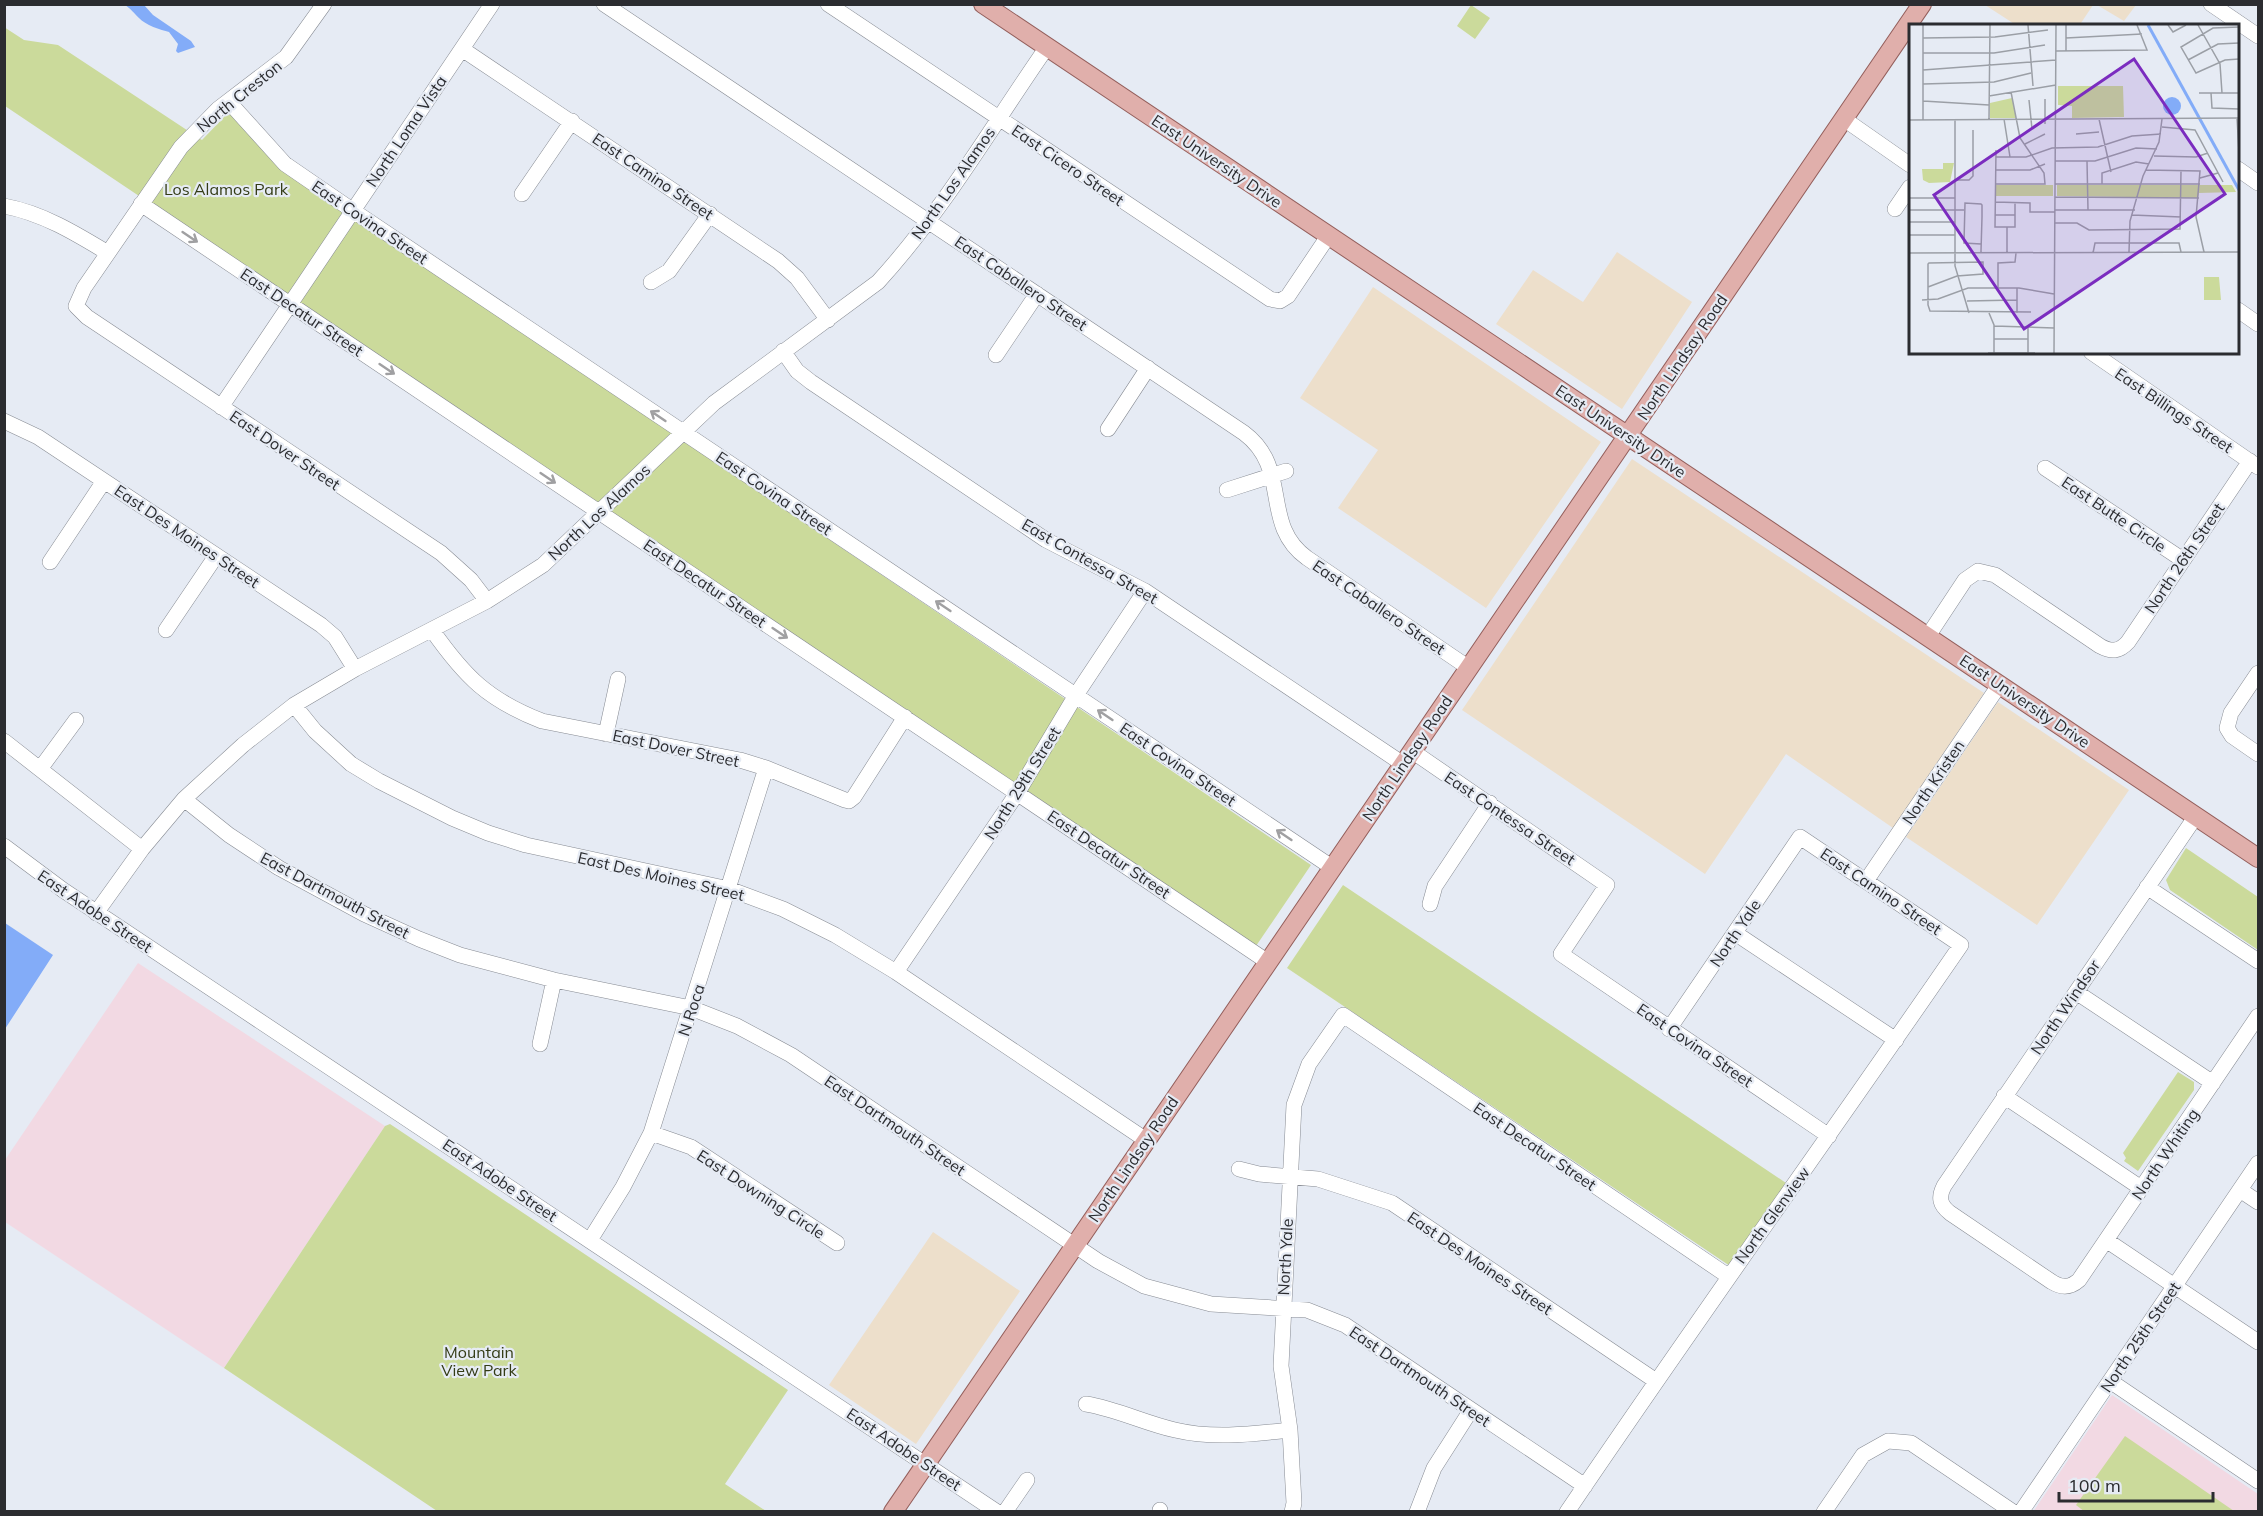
<svg xmlns="http://www.w3.org/2000/svg" width="2263" height="1516" font-family="Mulish,sans-serif">
  <rect width="100%" height="100%" fill="#e6ebf4"/>
  <path fill="#eddfcb" d="M1985 5H2093L2079 26 2016 25Z
    M2097 5H2136L2124 21Z
    M1617 252 1692 302 1622 409 1496 324 1533 270 1583 302Z
    M1373 287 1601 442 1486 608 1338 508 1378 450 1300 398Z
    M1632 459 1984 693 1893 828 1786 754 1705 874 1462 710Z
    M1998 702 2129 790 2037 925 1906 837Z
    M933 1232 1020 1291 916 1444 829 1385Z"/>
  <path fill="#f2d9e3" d="M138 963 385 1126 224 1368 5 1222V1160Z
    M2112 1395 2258 1494V1511L2033 1512Z"/>
  <path fill="#cbda9b" d="M1471 5 1490 18 1475 39 1457 26Z
    M4 27 24 40 58 45 202 140 226 115H233L281 169 1311 865 1256 946 5 106Z
    M2186 848 2258 897V950L2170 890 2166 880Z
    M1343 885 1786 1183 1730 1266 1287 968Z
    M2178 1072 2194 1082V1090L2138 1171 2124 1161 2126 1158 2123 1153Z
    M390 1124 788 1390 725 1484 766 1511H437L224 1368 385 1126Z
    M2125 1436 2234 1511 2085 1512 2076 1505Z"/>
  <path fill="#83acf8" d="M125 5H144L153 15 191 41 195 47 178 53 176 51 178 44 169 32C161 30 145 25 139 18 134 13 131 9 125 5Z
    M5 923 53 955 5 1029Z"/>
  <g fill="none" stroke-linecap="round" stroke-linejoin="round">
    <g stroke="#878b93" stroke-width="16">
      <path id="minor" d="M324 4 286 57 218 109 181 147 84 288 76 306 87 317 441 553 471 580 487 601
        M604 4 1244 433C1292 469 1260 524 1307 558L1469 668
        M828 4 1270 299 1280 301 1288 296 1329 235
        M2211 4 2258 36
        M462 49 778 261 797 278 828 320
        M229 102 285 164 352 210 1333 868
        M1844 119 1910 165
        M2238 169 2258 183
        M522 194 572 121
        M141 204 1268 962
        M4 206C42 213 75 233 108 253
        M1895 209 1910 187
        M651 282 669 271 710 214
        M2238 310 2258 324
        M783 351 797 371 811 382 1046 540 1145 591 1403 764
        M2091 352 2258 467
        M996 355 1037 294
        M221 407 492 4
        M4 421 38 437 321 625 335 637 355 669
        M1108 429 1148 368
        M2045 468 2183 560
        M1227 490 1286 471
        M50 562 104 481
        M166 630 216 556
        M432 630C465 677 488 700 542 721L740 760 766 768 845 800 849 801 854 797 905 717
        M1928 636 1965 580 1978 571 1995 575 2100 646C2111 652 2119 652 2128 642L2250 461
        M2258 673 2231 713 2227 728 2232 736 2258 754
        M294 705 315 731 351 764 379 781 452 818 488 833 526 845 729 889 783 909 835 935 896 972 1146 1140
        M606 734 618 679
        M4 741 142 849
        M1412 751 1607 885 1561 954 1829 1136
        M40 769 76 720
        M184 799 229 835 279 868 364 914 419 939 460 955 554 980 691 1008 737 1026 791 1055 1098 1261 1144 1286 1211 1304 1307 1310 1345 1325 1585 1486
        M2196 816 1944 1186C1938 1198 1940 1205 1950 1213L2052 1282C2062 1288 2070 1288 2079 1280L2258 1016
        M4 846 63 890 997 1512
        M1866 881 2000 684
        M2147 887 2258 961
        M1430 904 1435 886 1490 803
        M96 913 142 849 184 799 243 745 294 705 355 669 487 601 543 565 714 403 878 282C943 211 992 126 1047 47
        M1735 933 1896 1040
        M896 972 1018 792 1076 695 1145 591
        M2076 992 2213 1083
        M540 1044 554 980
        M2004 1096 2141 1188
        M651 1133 691 1147 837 1243
        M1239 1169 1259 1174 1318 1179 1392 1203 1656 1381
        M2240 1190 2258 1202
        M590 1240 623 1187 651 1133 766 768
        M2106 1240 2258 1342
        M2110 1381 2258 1481
        M1086 1404C1117 1409 1144 1423 1175 1430 1213 1439 1252 1434 1290 1430
        M1005 1512 1027 1480
        M1160 1512V1510
        M1292 1512 1294 1503 1290 1430 1281 1366 1294 1105 1309 1064 1343 1015 1728 1276
        M1417 1512 1434 1468 1471 1410
        M1567 1512C1696 1321 1831 1134 1961 945L1800 837 1669 1029
        M1824 1512 1863 1455 1888 1441 1911 1443 2013 1512
        M2021 1512 2258 1163"/>
    </g>
    <g stroke="#945f5c" stroke-width="20">
      <path id="major" d="M983 4 2258 858
        M893 1512 1922 4"/>
    </g>
    <use href="#minor" stroke="#fff" stroke-width="15"/>
    <use href="#major" stroke="#e0afab" stroke-width="18"/>
  </g>
  <defs><path id="oneway-shaft" d="M-6 0H5M1.5-3L5.5 0L1.5 3" fill="none" stroke-width="1.6" stroke-linecap="round" stroke-linejoin="round" transform="scale(1.5)"/></defs>
  <g stroke="#a0a0a2">
    <use href="#oneway-shaft" transform="translate(190 237) rotate(34)"/>
    <use href="#oneway-shaft" transform="translate(387 369) rotate(34)"/>
    <use href="#oneway-shaft" transform="translate(658 416) rotate(-146)"/>
    <use href="#oneway-shaft" transform="translate(548 478) rotate(34)"/>
    <use href="#oneway-shaft" transform="translate(943 606) rotate(-146)"/>
    <use href="#oneway-shaft" transform="translate(780 633) rotate(34)"/>
    <use href="#oneway-shaft" transform="translate(1105 715) rotate(-146)"/>
    <use href="#oneway-shaft" transform="translate(1284 835) rotate(-146)"/>
  </g>
  <g text-anchor="middle" stroke-width="4.5" stroke-linejoin="round" paint-order="stroke">
    <g font-size="16" fill="#2b2c30" stroke="#e6ebf4">
      <text transform="translate(239 96) rotate(-39)" y="6">North Creston</text>
      <text transform="translate(406 131) rotate(-56)" y="6">North Loma Vista</text>
      <text transform="translate(1217 161) rotate(34)" y="6">East University Drive</text>
      <text transform="translate(1068 165) rotate(34)" y="6">East Cicero Street</text>
      <text transform="translate(653 176) rotate(34)" y="6">East Camino Street</text>
      <text transform="translate(953 183) rotate(-55)" y="6">North Los Alamos</text>
      <text transform="translate(370 222) rotate(34)" y="6">East Covina Street</text>
      <text transform="translate(1021 283) rotate(34)" y="6">East Caballero Street</text>
      <text transform="translate(302 312) rotate(34)" y="6">East Decatur Street</text>
      <text transform="translate(1682 357) rotate(-56)" y="6">North Lindsay Road</text>
      <text transform="translate(2174 410) rotate(34)" y="6">East Billings Street</text>
      <text transform="translate(1621 431) rotate(34)" y="6">East University Drive</text>
      <text transform="translate(285 450) rotate(34)" y="6">East Dover Street</text>
      <text transform="translate(774 493) rotate(34)" y="6">East Covina Street</text>
      <text transform="translate(599 512) rotate(-43)" y="6">North Los Alamos</text>
      <text transform="translate(2114 514) rotate(34)" y="6">East Butte Circle</text>
      <text transform="translate(187 536) rotate(34)" y="6">East Des Moines Street</text>
      <text transform="translate(2184 558) rotate(-56)" y="6">North 26th Street</text>
      <text transform="translate(1090 561) rotate(30)" y="6">East Contessa Street</text>
      <text transform="translate(705 583) rotate(34)" y="6">East Decatur Street</text>
      <text transform="translate(1379 607) rotate(34)" y="6">East Caballero Street</text>
      <text transform="translate(2025 701) rotate(34)" y="6">East University Drive</text>
      <text transform="translate(676 748) rotate(12)" y="6">East Dover Street</text>
      <text transform="translate(1407 758) rotate(-56)" y="6">North Lindsay Road</text>
      <text transform="translate(1178 764) rotate(34)" y="6">East Covina Street</text>
      <text transform="translate(1933 782) rotate(-56)" y="6">North Kristen</text>
      <text transform="translate(1022 783) rotate(-58)" y="6">North 29th Street</text>
      <text transform="translate(1510 818) rotate(34)" y="6">East Contessa Street</text>
      <text transform="translate(1109 854) rotate(34)" y="6">East Decatur Street</text>
      <text transform="translate(661 876) rotate(13)" y="6">East Des Moines Street</text>
      <text transform="translate(1881 891) rotate(34)" y="6">East Camino Street</text>
      <text transform="translate(335 895) rotate(28)" y="6">East Dartmouth Street</text>
      <text transform="translate(95 911) rotate(34)" y="6">East Adobe Street</text>
      <text transform="translate(1735 933) rotate(-56)" y="6">North Yale</text>
      <text transform="translate(2065 1007) rotate(-56)" y="6">North Windsor</text>
      <text transform="translate(691 1010) rotate(-72)" y="6">N Roca</text>
      <text transform="translate(1695 1045) rotate(34)" y="6">East Covina Street</text>
      <text transform="translate(895 1125) rotate(34)" y="6">East Dartmouth Street</text>
      <text transform="translate(1535 1146) rotate(34)" y="6">East Decatur Street</text>
      <text transform="translate(2165 1154) rotate(-56)" y="6">North Whiting</text>
      <text transform="translate(1133 1159) rotate(-56)" y="6">North Lindsay Road</text>
      <text transform="translate(500 1180) rotate(34)" y="6">East Adobe Street</text>
      <text transform="translate(761 1194) rotate(33)" y="6">East Downing Circle</text>
      <text transform="translate(1772 1215) rotate(-54)" y="6">North Glenview</text>
      <text transform="translate(1285 1257) rotate(-87)" y="6">North Yale</text>
      <text transform="translate(1480 1263) rotate(34)" y="6">East Des Moines Street</text>
      <text transform="translate(2140 1337) rotate(-56)" y="6">North 25th Street</text>
      <text transform="translate(1420 1376) rotate(34)" y="6">East Dartmouth Street</text>
      <text transform="translate(904 1449) rotate(34)" y="6">East Adobe Street</text>
    </g>
    <g font-size="16" fill="#333b15" stroke="#e6ebf4">
      <text x="226" y="195">Los Alamos Park</text>
      <text x="479" y="1358">Mountain<tspan x="479" dy="18">View Park</tspan></text>
    </g>
  </g>
  <g transform="translate(1909 24)">
    <rect width="330" height="330" fill="#e6ebf4"/>
    <path d="M149 62H214L215 93 163 94V82L149 81ZM103 74 107 94H81V79ZM34 139H45L41 158 20 159 14 156 13 145H34ZM87 161H144V172H87ZM148 161H323L327 168 290 169 289 174 148 172ZM295 253H310L312 276H295Z" fill="#cbda9b"/>
    <path d="M254 82a9 9 0 1 1 18 0a9 9 0 1 1-18 0Z" fill="#83acf8"/>
    <path fill="none" stroke="#83acf8" stroke-width="3" d="M239 1 330 166"/>
    <path fill="none" stroke="#9b9fa6" stroke-width="1.5" d="M119 1 124 62M259 1 264 8 277 1M289 1 311 40 313 69M330 3 304 4 272 23 287 49 316 36 330 35M14 14 86 13 139 6M157 14 233 10M147 27 238 26 228 1M157 27V1M14 29H85L136 21M279 36 309 20 330 19M14 46 147 36M14 60 85 58 122 49M290 69H330M302 69 303 84 330 85M80 72 147 61M136 75V100M120 76 123 105M14 77 80 81M328 94 330 128M46 95V242L60 289M80 95 81 1M95 95 101 133M190 95 202 148M0 96 330 94M14 96V1M253 103 286 106 314 158M167 110 190 108M116 120 136 110M87 126 86 203H106V178M245 132 287 133 299 129M87 133H117L143 124 189 123 223 112 252 110M146 137H186L227 124 248 125M178 137 179 186M86 146H121L136 140M237 146 291 147 287 193 295 228M291 154 309 149M46 156H60L64 152V106M86 160H136L135 149 111 114 102 68M146 160H291M193 160V149L227 138 240 140M146 173 290 174M0 174H46M86 178 121 179V188H146M0 186H55M146 186H226M86 191H106M223 191 272 193M0 198H46M146 199H168L180 206 271 205 272 147M0 211H46M220 228 221 197 234 152 250 118 253 95M0 229 330 228M72 229V227L73 193V181L72 180 56 179 55 219 72 220M98 229V203M184 229 186 219H270L272 228M19 263 48 252 74 250V238L20 239 19 240V281L21 287 122 288M89 264V239L106 238 107 229M108 264V289M13 276 29 275 59 264H110L145 270M58 277 108 276M80 289 85 301V329M85 302 145 304M85 315H119M79 329H126M119 329V302M145 329 147 1"/>
    <path fill="#7b2cbf" fill-opacity="0.15" stroke="#7b2cbf" stroke-width="3" d="M225 35 316 170 115 305 25 171Z"/>
    <rect width="330" height="330" fill="none" stroke="#2b2c30" stroke-width="3"/>
  </g>
  <rect width="2263" height="1516" fill="none" stroke="#2b2c30" stroke-width="12"/>
  <path d="M2059 1492v9h154v-9" fill="none" stroke="#2b2c30" stroke-width="3"/>
  <text x="2068" y="1492" font-size="18" fill="#2b2c30" stroke="#e6ebf4" stroke-width="4.5" paint-order="stroke">100 m</text>
</svg>
